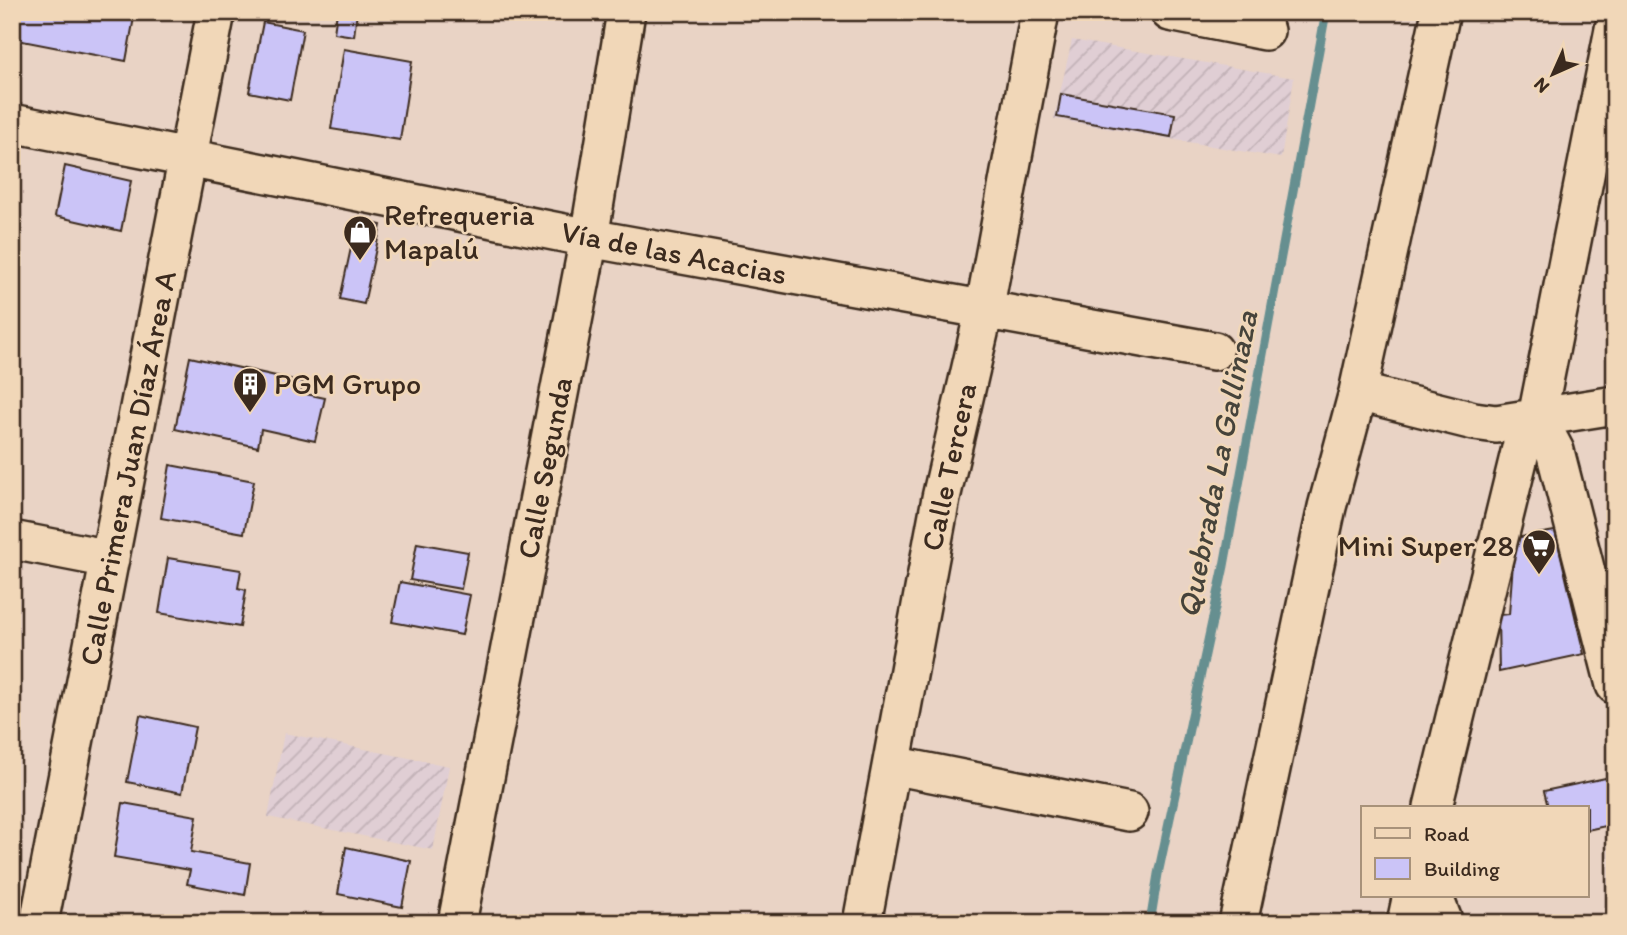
<svg xmlns="http://www.w3.org/2000/svg" width="1627" height="935" font-family="Itim,sans-serif">
  <defs>
    <pattern id="industrial-furrows" width="10" height="10" patternUnits="userSpaceOnUse" patternTransform="scale(1.75)"><rect width="10" height="10" fill="#e0ced4"/><path d="M-1 1l2-2M0 10L10 0M9 11l2-2" fill="none" stroke="#c1b1b6"/></pattern>
  </defs>
  <rect width="100%" height="100%" fill="#e9d3c5"/>
  <filter id="ink" filterUnits="userSpaceOnUse"><feTurbulence type="fractalNoise" baseFrequency=".0143" numOctaves="2"/><feDisplacementMap in="SourceGraphic" scale="14" xChannelSelector="R" yChannelSelector="G"/><feConvolveMatrix kernelMatrix="1 2 1 2 8 2 1 2 1" color-interpolation-filters="sRGB"/></filter>
  <g filter="url(#ink)">
    <path fill="url(#industrial-furrows)" d="M1072 40 1294 78 1281 158 1054 119Z
      M284 733 449 766 433 850 268 817Z"/>
    <g fill="none" stroke-linecap="round" stroke-linejoin="round">
      <path stroke="#668f90" stroke-width="9" d="M1150 923 1158 874 1224 566 1326 12"/>
    </g>
    <path fill="#cbc4f7" stroke="#3b2a1e" stroke-width="2" d="M12 12H135L126 61 12 39Z
      M337 12H357L354 36 334 33Z
      M263 22 303 30 290 100 249 92Z
      M344 49 412 61 400 140 331 129Z
      M1061 94 1175 114 1171 137 1057 117Z
      M65 166 131 181 121 231 55 216Z
      M357 220 381 225 364 304 340 299Z
      M190 357 303 382 301 393 325 398 315 441 261 429 258 447 175 429Z
      M170 465 254 481 244 533 161 518Z
      M1555 531 1584 654 1499 672 1498 615 1509 614 1515 538Z
      M417 543 468 552 461 589 410 580Z
      M168 558 241 570 238 588 246 590 240 627 159 613Z
      M400 582 470 595 462 635 392 622Z
      M140 715 195 727 182 793 127 782Z
      M1615 776V824L1587 830V807H1548L1544 791Z
      M123 803 197 816 191 852 250 863 245 895 187 884 190 870 114 857Z
      M346 847 411 861 402 907 338 894Z"/>
    <g fill="none" stroke-linecap="round" stroke-linejoin="round">
      <g stroke="#3b2a1e" stroke-width="42">
        <path id="minor" d="M1170 12 1265 31
          M12 123 589 238 1214 351
          M1358 392 1474 421 1496 424 1615 405
          M1537 417 1555 451 1615 685
          M12 540 110 559
          M892 765 1129 812
          M1433 807 1522 444 1537 417 1615 24
          M1433 895 1444 923
          M39 923 216 12
          M457 923 589 238 626 12
          M862 923 941 498 984 311 1040 12
          M1238 923 1327 507 1358 392 1441 12
          M1406 923 1412 895"/>
      </g>
      <use href="#minor" stroke="#f1d7b8" stroke-width="37"/>
    </g>
  </g>
  <defs>
    <g id="shop-pin" transform="scale(1.75)"><path d="M0 17L-7.5 6A9.5 9.5 0 1 1 7.5 6Z" fill="#3b2a1e" stroke="#f1d7b8"/><path d="M-5-2.5h2.3a2.7 3.5 0 0 1 5.4 0H5L5.5 6h-11ZM-1.5-2.5h3a1.5 2.3 0 0 0-3 0Z" fill="#fff"/></g>
    <g id="building-pin" transform="scale(1.75)"><path d="M0 17L-7.5 6A9.5 9.5 0 1 1 7.5 6Z" fill="#3b2a1e" stroke="#f1d7b8"/><path d="M-4-6H4V6H1V3H-1V6H-4ZM-2.5-4.3h1.7v1.8h-1.7ZM.8-4.3h1.7v1.8H.8ZM-2.5-1h1.7V.8h-1.7ZM.8-1h1.7V.8H.8Z" fill="#fff"/></g>
    <g id="supermarket-pin" transform="scale(1.75)"><path d="M0 17L-7.5 6A9.5 9.5 0 1 1 7.5 6Z" fill="#3b2a1e" stroke="#f1d7b8"/><path d="M-6-5.5h2.5l.6 2H6L4.5 2H-2.5L-4.4-4H-6ZM-1.5 3.2a1.3 1.3 0 1 0 .1 0ZM3 3.2a1.3 1.3 0 1 0 .1 0Z" fill="#fff"/></g>
  </defs>
  <g fill-rule="evenodd">
    <use href="#shop-pin" x="360" y="232"/>
    <use href="#building-pin" x="250" y="384"/>
    <use href="#supermarket-pin" x="1539" y="546"/>
  </g>
  <g text-anchor="middle" stroke-width="5" stroke-linejoin="round" paint-order="stroke">
    <g font-size="30" fill="#3b2a1e" stroke="#f1d7b8" text-anchor="start">
      <text x="384" y="225">Refrequeria<tspan x="384" dy="34">Mapalú</tspan></text>
      <text x="274" y="394">PGM Grupo</text>
      <text x="1514" y="556" text-anchor="end">Mini Super 28</text>
    </g>
    <g font-size="30" fill="#3b2a1e" stroke="#f1d7b8">
      <text transform="translate(674 253) rotate(11)" y="10">Vía de las Acacias</text>
      <text transform="translate(949 467) rotate(-78)" y="10">Calle Tercera</text>
      <text transform="translate(128 468) rotate(-79)" y="10">Calle Primera Juan Díaz Área A</text>
      <text transform="translate(545 468) rotate(-79)" y="10">Calle Segunda</text>
    </g>
    <g font-size="32" font-style="italic" fill="#46433a" stroke="#f1d7b8">
      <text transform="translate(1217 464) rotate(-79)" y="11">Quebrada La Gallinaza</text>
    </g>
  </g>
  <rect width="1627" height="935" fill="none" stroke="#f1d7b8" stroke-width="42"/>
  <rect x="21" y="21" width="1585" height="893" fill="none" stroke="#3b2a1e" stroke-width="2.5" filter="url(#ink)"/>
  <rect x="1361" y="806" width="228" height="91" fill="#f1d7b8" stroke="#a8927a" stroke-width="2"/>
  <rect x="1375" y="828" width="35" height="10" fill="#f1d7b8" stroke="#a8927a" stroke-width="2"/>
  <text x="1424" y="841" font-size="21" fill="#3b2a1e">Road</text>
  <rect x="1375" y="858" width="35" height="21" fill="#cbc4f7" stroke="#a8927a" stroke-width="2"/>
  <text x="1424" y="876" font-size="21" fill="#3b2a1e">Building</text>
  <g transform="translate(1553 74) rotate(225)" stroke="#f1d7b8" stroke-width="5" paint-order="stroke">
  <path d="M0-5L12 26L0 18L-12 26Z" fill="#3b2a1e"/>
  <text y="-10" font-size="19" font-weight="bold" text-anchor="middle" fill="#3b2a1e">N</text>
  </g>
</svg>
